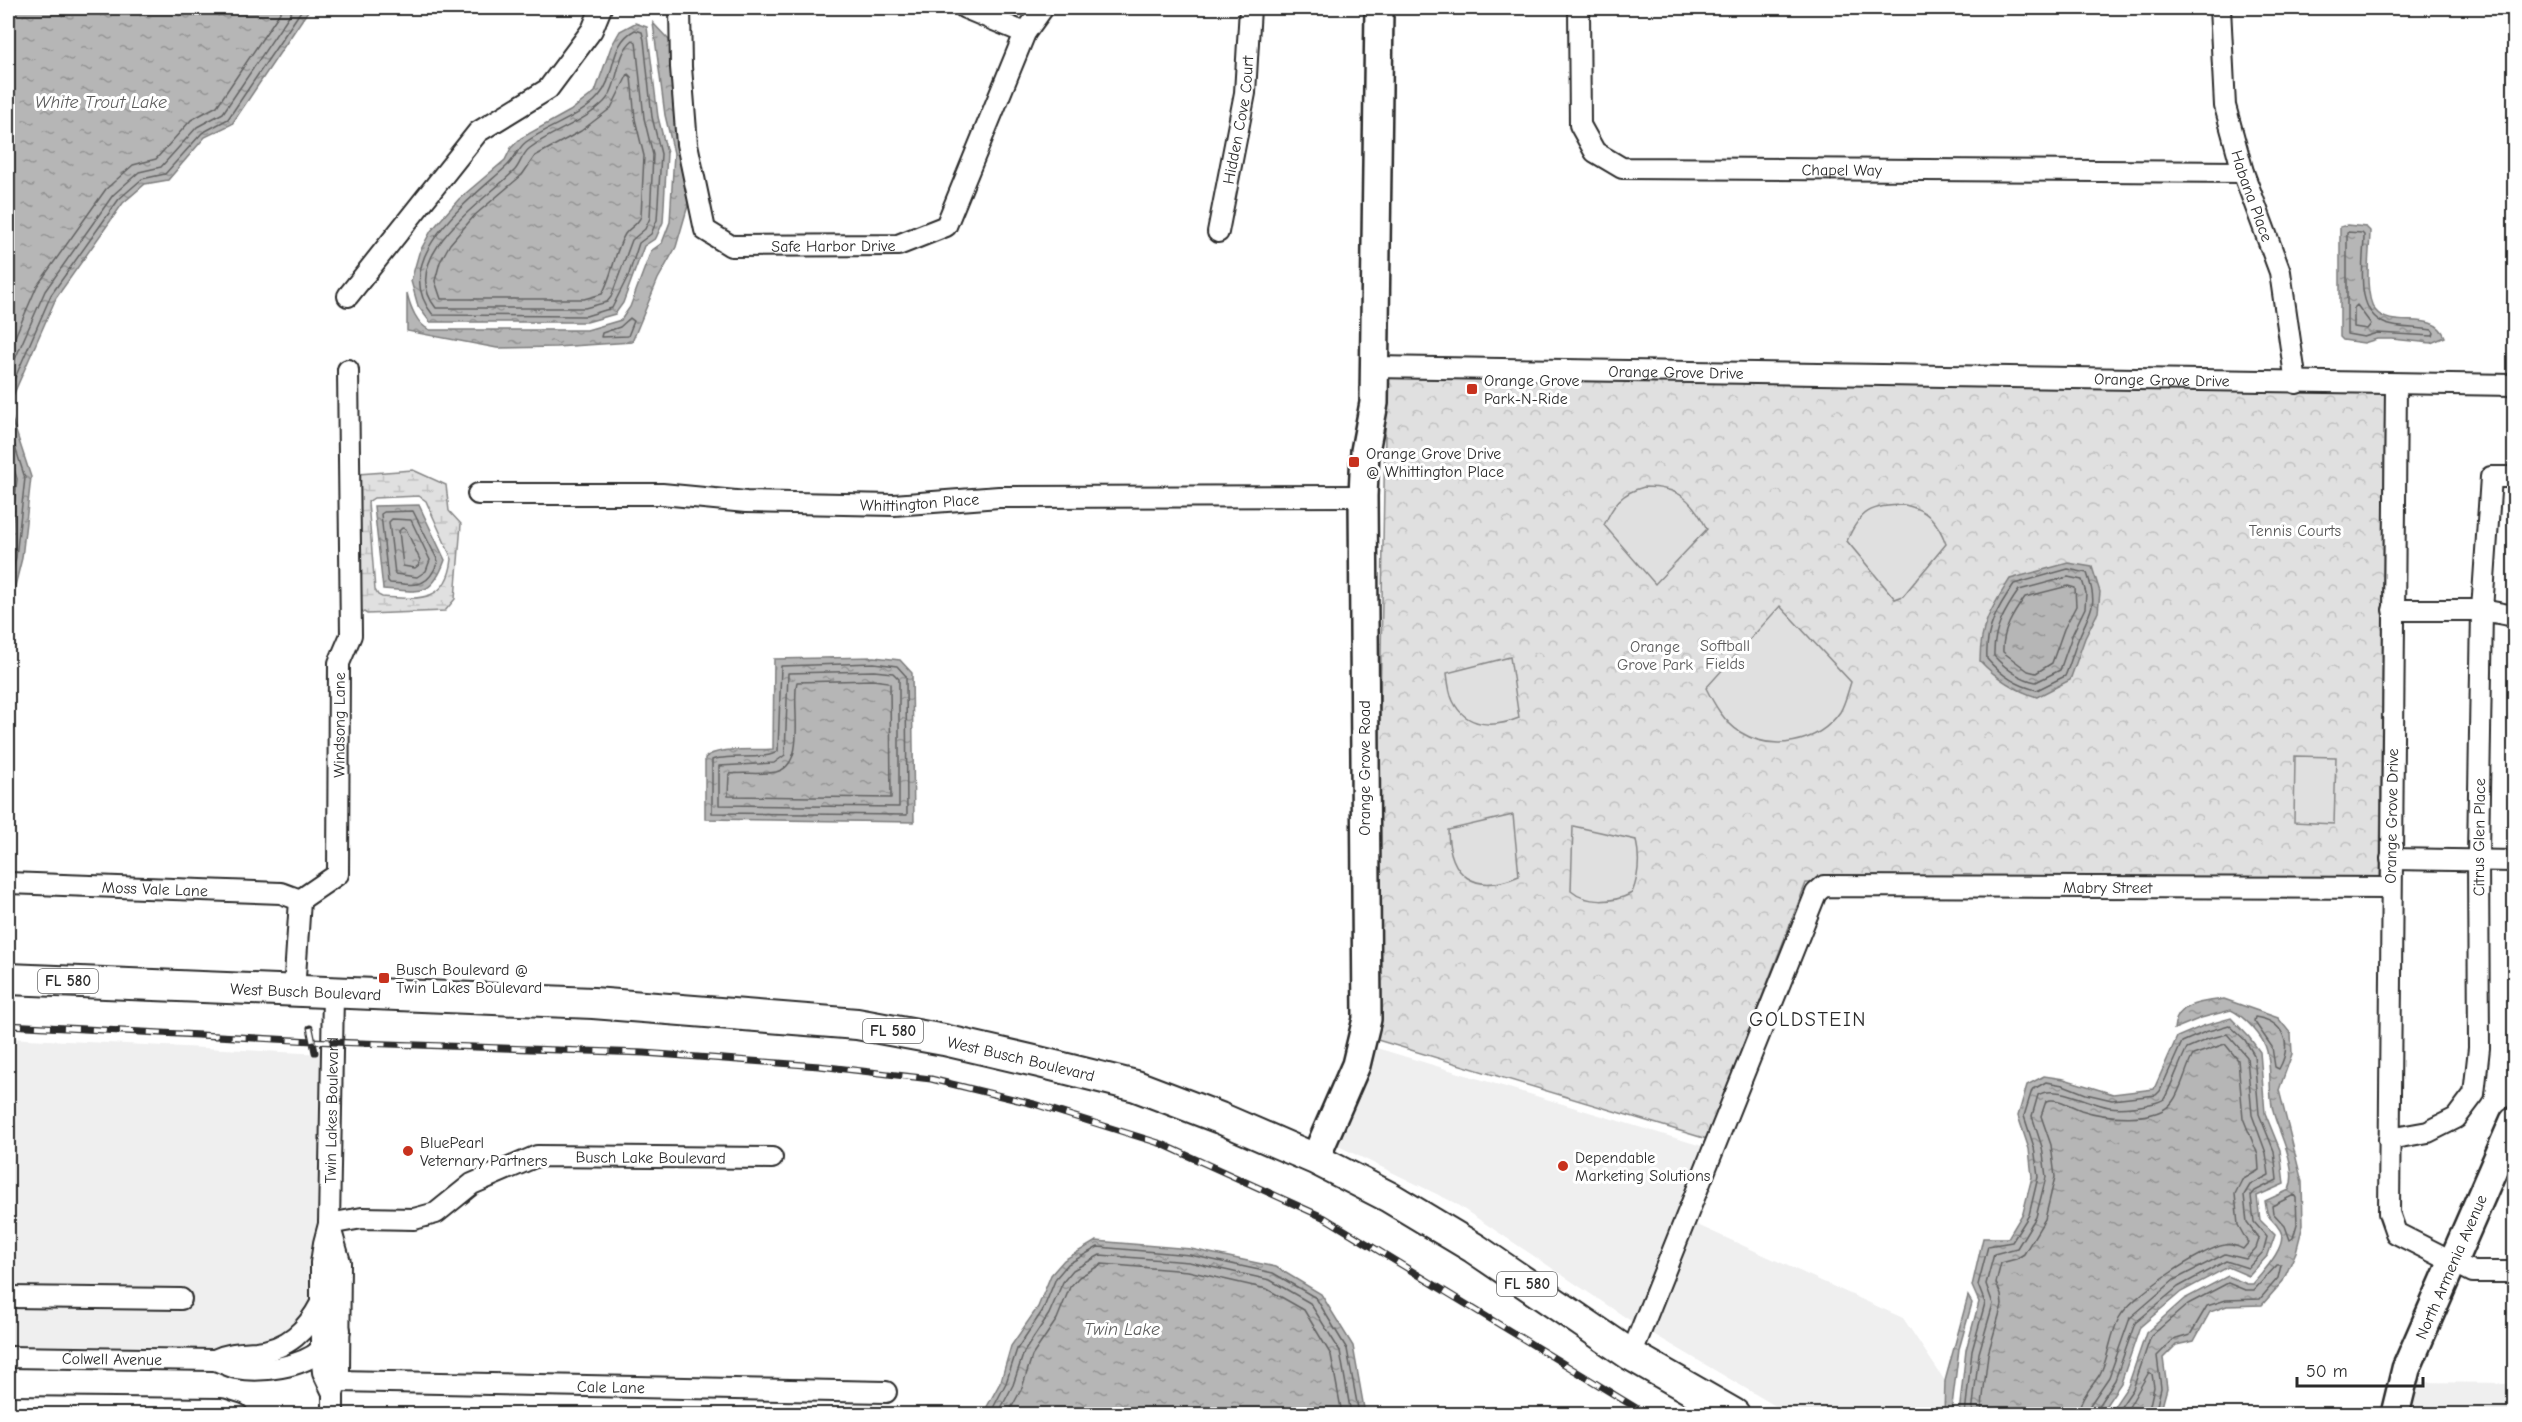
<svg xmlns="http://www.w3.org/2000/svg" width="2522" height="1422" font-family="'Comic Neue',sans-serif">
  <defs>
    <pattern id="wetland-marsh" width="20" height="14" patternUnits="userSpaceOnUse" patternTransform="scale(1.5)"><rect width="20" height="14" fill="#e0e0e0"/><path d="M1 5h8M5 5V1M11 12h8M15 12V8" fill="none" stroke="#c0c0c0"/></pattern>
    <pattern id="park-crowns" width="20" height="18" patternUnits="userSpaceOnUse" patternTransform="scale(1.5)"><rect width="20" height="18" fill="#e0e0e0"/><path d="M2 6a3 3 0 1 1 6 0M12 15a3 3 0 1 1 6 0" fill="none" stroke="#c0c0c0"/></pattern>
    <pattern id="water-ripples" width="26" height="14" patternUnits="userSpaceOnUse" patternTransform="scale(1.5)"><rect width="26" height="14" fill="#b6b6b6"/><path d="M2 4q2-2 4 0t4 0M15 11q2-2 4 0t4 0" fill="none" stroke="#949494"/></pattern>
  </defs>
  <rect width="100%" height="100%" fill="#fff"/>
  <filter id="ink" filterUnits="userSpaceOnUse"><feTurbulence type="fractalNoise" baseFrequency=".0167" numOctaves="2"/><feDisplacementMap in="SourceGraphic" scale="12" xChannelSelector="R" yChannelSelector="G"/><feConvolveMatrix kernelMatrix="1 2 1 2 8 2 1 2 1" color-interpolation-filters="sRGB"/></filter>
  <g filter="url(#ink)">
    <path fill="#efefef" d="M8 1038 323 1054 318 1219 320 1225 313 1300 295 1326 267 1340 236 1344 215 1349 209 1347 208 1350 8 1347V1307L190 1308V1289L8 1287Z
      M1370 1046 1705 1147 1634 1323 1453 1202 1332 1143Z
      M1693 1223 1903 1318 1945 1381 1944 1414H1789L1650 1332Z
      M2411 1382 2510 1383V1414H2403Z"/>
    <path fill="url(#wetland-marsh)" stroke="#868686" stroke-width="1.5" fill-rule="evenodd" d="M413 470 446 485 449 511 461 524 455 599 445 611 367 614 359 609 358 474ZM419 496 426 501 452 559C447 604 417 599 382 597L378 595 375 590 368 502 374 498Z"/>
    <path fill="url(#park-crowns)" stroke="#868686" stroke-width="1.5" d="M1386 378 2385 392 2380 881 1806 883 1707 1139 1374 1039Z"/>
    <path fill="#e0e0e0" stroke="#868686" stroke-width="1.5" d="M1644 487C1679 487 1692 499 1707 529L1655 584 1604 525C1614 504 1621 493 1644 487Z
      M1905 505C1928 510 1938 522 1946 544L1903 596 1895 599 1847 541C1860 510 1872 505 1905 505Z
      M1780 606 1851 682C1848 691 1845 704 1840 712 1818 744 1772 752 1740 732 1724 722 1714 704 1706 688Z
      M1510 657 1519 718C1494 728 1466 728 1453 701 1449 693 1448 682 1447 673Z
      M2295 756 2336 757 2334 824 2294 822Z
      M1513 815 1519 876C1475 895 1449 877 1448 830Z
      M1573 826 1636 840C1640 858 1639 876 1632 893 1614 903 1586 904 1571 891Z"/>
    <path fill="url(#water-ripples)" stroke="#7e7e7e" stroke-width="1.5" d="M8 8H310L232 124 205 137 168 180 145 184 123 203 56 298 8 407 31 477 22 558 8 614Z
      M635 23 647 27 658 117 667 153 663 222 656 238 644 246 623 303 615 314 587 322H430L418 306 411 281 419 253 431 231 459 199 505 160 511 148 521 138 570 111 595 92 611 47 620 31Z
      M653 23 669 40 678 81 689 202 676 247 658 279 632 342 556 347 497 348 407 331V293C410 306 417 325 430 330H587L621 320 630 307 651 251 662 243 670 222 674 153 665 115Z
      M2347 225 2366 227 2370 231C2370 250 2363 294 2375 310 2392 332 2434 308 2445 337L2431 343 2392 339H2377L2364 343 2343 340 2340 337V227Z
      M419 505 445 560C431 599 419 591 383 589L374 506Z
      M2068 563 2092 567 2100 592 2098 612 2085 638 2070 680 2037 697C2014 690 1997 679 1980 661 1980 625 1991 609 2010 579Z
      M874 657 900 660 912 673 914 822 705 819V758C717 746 756 751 773 749L774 659Z
      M2224 999 2278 1018 2291 1034 2292 1054 2279 1090 2302 1182 2303 1225 2296 1252 2283 1281 2262 1305 2227 1306 2210 1312 2194 1341 2176 1345 2163 1358 2167 1388 2160 1414H2109L2128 1386 2146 1333 2184 1299 2228 1276 2247 1284H2253C2262 1273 2289 1245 2280 1230 2271 1215 2268 1223 2265 1201L2289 1190C2299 1168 2278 1132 2273 1111 2268 1092 2272 1070 2267 1051 2264 1037 2244 1016 2231 1010L2201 1018 2174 1029C2176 1002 2203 1002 2224 999Z
      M2231 1018 2249 1037 2260 1052 2265 1113 2280 1150 2284 1184 2257 1196 2260 1220 2275 1235 2268 1255 2249 1276 2228 1267 2181 1292 2140 1327 2121 1383 2100 1414H1959L1966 1350 1979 1302 1972 1286 1983 1238H2008L2023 1213 2032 1177 2029 1149 2018 1116 2027 1085 2044 1076 2064 1079 2113 1094 2154 1089 2177 1037 2203 1026Z
      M1096 1241 1191 1249 1276 1267 1321 1294 1353 1346 1365 1414H983L1001 1381 1011 1346 1038 1307 1051 1275 1064 1260Z
      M1968 1296 1972 1303 1959 1349 1951 1414H1944L1945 1381Z"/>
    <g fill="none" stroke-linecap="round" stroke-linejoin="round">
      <path stroke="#636363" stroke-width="1.5" d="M635 30 642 32 644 40 652 117 661 154 657 220 651 234 639 243 629 274 612 308 586 316 433 315C387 259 470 200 507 166 515 159 517 149 526 142 549 125 580 118 599 96 617 76 608 44 635 30Z
        M633 40 636 42 644 118 653 155 650 218 645 229 632 240 611 297 607 302 585 308H436C395 257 486 200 515 170 521 163 522 154 530 148 554 130 583 123 604 102 620 86 615 54 633 40Z
        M628 74 631 77 635 119 644 156 641 216C638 225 630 227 625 234 614 252 613 275 602 294L584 299H441L435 281 440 262 450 244 475 215 522 175 535 156 581 131 611 108Z
        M2347 232 2362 233 2364 235C2364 263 2353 311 2386 324 2399 329 2417 327 2432 330L2434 333 2433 336 2377 333 2364 337 2347 334Z
        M2357 305 2371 324 2367 329 2354 327V308Z
        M630 318 634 321 628 336 601 337 602 333 620 327Z
        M8 353 37 286 106 189 133 165 156 159 191 120 217 106 283 8
        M8 375 45 291 113 195 139 172 161 167 197 127 223 113 294 8
        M8 394 51 295 119 199 142 179 165 174 202 133 228 119 303 8
        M8 425 25 478 16 557 8 589
        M8 449 17 479 8 559
        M413 511 438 561C428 589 416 585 390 583L388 581 381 514 384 512Z
        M392 519 411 520 430 560 426 571 417 577 395 574 389 522Z
        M402 528 406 529 420 560 419 565 415 568 403 566 399 531Z
        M2068 569 2087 573C2098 605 2092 607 2080 635 2074 648 2071 663 2065 676L2037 690C2017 686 2000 674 1987 659 1985 629 1998 607 2014 584Z
        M2068 577 2082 580 2086 593 2085 608 2073 633 2060 670 2036 682C2020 679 2005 668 1994 656 1993 630 2005 610 2019 590Z
        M2068 586 2075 588 2076 606 2064 629 2052 663 2036 673 2028 671 2003 652C2002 631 2013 614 2025 597Z
        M874 663 897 666 906 676 907 815 712 813V760C728 754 768 761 778 751L781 666Z
        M874 671 893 673 899 679V807L719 805V766L774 763 785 755 788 673Z
        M873 680 888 682 890 684 891 798 728 796 729 774C744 772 761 775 776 772 808 765 791 705 797 682Z
        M2255 1017C2284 1021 2293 1044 2279 1069L2275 1067 2272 1047 2254 1021Z
        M2294 1195 2296 1198 2297 1224 2293 1238 2290 1240 2285 1226 2273 1213 2272 1206Z
        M990 1414 1006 1383 1017 1349 1043 1310 1056 1278 1068 1264 1098 1247 1190 1255 1273 1273 1316 1298 1347 1349 1359 1414
        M998 1414 1013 1385 1024 1352 1049 1314 1063 1282 1073 1270 1100 1255 1189 1262 1270 1280 1310 1303 1340 1351 1351 1414
        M1008 1414 1022 1388 1032 1356 1057 1319 1070 1287 1079 1277 1102 1264 1188 1271 1267 1289 1304 1310 1331 1355 1342 1414
        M1965 1414 1972 1351 1985 1303 1978 1285 1988 1246 2012 1242 2029 1215 2038 1177 2034 1147 2024 1116 2032 1090 2046 1082 2063 1085 2086 1094 2112 1100 2156 1095 2160 1091 2182 1042 2205 1032 2229 1025 2245 1040 2254 1055 2259 1114 2274 1151 2277 1180 2255 1191 2251 1196 2254 1222 2267 1237 2263 1252 2248 1268 2226 1261 2178 1287 2135 1323 2115 1380 2096 1409 2095 1414
        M1972 1414 1979 1353 1993 1304 1986 1284 1994 1254 2017 1248 2036 1217 2046 1177 2042 1147 2032 1116 2038 1095C2056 1084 2089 1104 2109 1107 2121 1109 2135 1107 2146 1105 2152 1103 2159 1103 2164 1099 2168 1094 2182 1057 2187 1048L2208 1039 2227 1034 2247 1057 2252 1115 2266 1153 2269 1175 2250 1185 2244 1195 2247 1223 2259 1239 2256 1248 2246 1259 2225 1254 2174 1280 2130 1318 2109 1377 2090 1405 2088 1414
        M1981 1414 1988 1354 2002 1305 2001 1295 1996 1283 2001 1263 2016 1259 2024 1254 2045 1219 2055 1177 2051 1145 2041 1116 2046 1101C2057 1097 2070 1106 2081 1110 2102 1117 2158 1124 2173 1101 2181 1090 2186 1068 2193 1055L2225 1044 2238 1060 2243 1118 2258 1155 2259 1170 2242 1180 2235 1194 2238 1225 2248 1243 2243 1249C2237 1246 2231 1244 2225 1245 2202 1248 2130 1297 2119 1318 2110 1335 2109 1357 2100 1374 2092 1387 2079 1399 2079 1414
        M2116 1414 2133 1389 2151 1336 2188 1304 2228 1283 2245 1290H2254L2277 1265H2281L2278 1278 2260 1299 2226 1300 2207 1306 2190 1335 2173 1340 2157 1356 2161 1388 2155 1414
        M2125 1414 2149 1372 2152 1374 2154 1387 2148 1414"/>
      <g stroke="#2b2b2b" stroke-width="24">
        <g id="street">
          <path id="s1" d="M680 8 681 67 687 144 705 230 731 246 898 245 946 226 1025 33 1043 8"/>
          <path d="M965 8 1025 33"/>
          <path id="s2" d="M1579 8 1580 125 1595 152 1622 168 2243 172"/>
          <path id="s3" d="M2220 8 2225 106 2243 172 2280 272 2296 383"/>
          <path id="s4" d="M1218 232 1245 93 1250 8"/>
          <path d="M348 296 478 132 548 89 592 30 601 8"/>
          <path id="s5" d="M1374 367 2514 385"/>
          <path d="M2396 384 2389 1213 2396 1233 2473 1272H2514"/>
          <path id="s6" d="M478 494H662L746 502 894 505 999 497 1363 496"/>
          <path d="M2393 610H2482L2514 616"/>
          <path d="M2391 859 2514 861"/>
          <path id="s7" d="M8 883 281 893 300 900"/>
          <path id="s8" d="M300 900 338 874 339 663 351 635 348 370"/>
          <path d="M294 992 300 900"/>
          <path id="s9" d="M2389 1139 2428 1132 2456 1118 2474 1094 2479 1048 2478 855 2482 610 2491 477H2514"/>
          <path id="s10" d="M329 1224 362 1218 414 1219 436 1213 472 1184 537 1156 772 1158"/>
          <path d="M329 1224 340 1262 339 1372 333 1393V1414"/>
          <path d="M8 1297 181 1299"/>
          <path id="s11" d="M1631 1355 1816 893 1824 886 2390 888"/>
          <path id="s12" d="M8 1357 214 1360C221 1362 229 1366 236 1368 261 1373 302 1367 321 1350 328 1344 334 1336 340 1330"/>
          <path d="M214 1360C229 1353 240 1353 256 1352 288 1349 307 1330 321 1303"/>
          <path id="s13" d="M337 1381 886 1392"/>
          <path id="s14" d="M333 1393 323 1372 321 1351V1263L324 1243 329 1224 333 994"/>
          <path d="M8 1407 221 1409 237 1414"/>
        </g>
      </g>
      <g stroke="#2b2b2b" stroke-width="32">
        <g id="secondary">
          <path d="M1315 1159 1356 1065 1367 1019 1363 496 1365 451 1374 403 1379 8"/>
          <path id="s15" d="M2395 1414 2406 1369 2514 1121"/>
        </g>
      </g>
      <g stroke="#2b2b2b" stroke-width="34">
        <g id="primary">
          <path id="s16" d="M8 979 593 1003 857 1024 944 1040 1039 1062 1136 1086 1220 1118 1315 1159 1389 1197 1474 1248 1631 1355 1734 1414"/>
        </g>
      </g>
      <use href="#street" stroke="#fff" stroke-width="20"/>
      <use href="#secondary" stroke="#fff" stroke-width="27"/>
      <use href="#primary" stroke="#fff" stroke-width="30"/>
      <g stroke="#2b2b2b" stroke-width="7">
        <path id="rail" d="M8 1025 332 1042 644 1053 819 1066 931 1079 1034 1104 1162 1144 1325 1218 1646 1414
          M310 1028 315 1052"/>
      </g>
      <use href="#rail" stroke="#fff" stroke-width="4.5" stroke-dasharray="14" stroke-linecap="butt"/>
    </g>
  </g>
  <g fill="#c8321e" stroke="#fff" stroke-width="2">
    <rect x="1466" y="383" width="12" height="12" rx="3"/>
    <rect x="1348" y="456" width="12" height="12" rx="3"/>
    <rect x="378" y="972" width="12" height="12" rx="3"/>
    <circle cx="408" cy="1151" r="6"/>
    <circle cx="1563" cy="1166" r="6"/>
  </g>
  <g text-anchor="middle" stroke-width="6" stroke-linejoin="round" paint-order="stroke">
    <g fill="#fff" stroke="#6b6b6b" stroke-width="1.5">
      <rect x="38" y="969" width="60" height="24" rx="4.5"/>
      <rect x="863" y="1019" width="60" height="24" rx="4.5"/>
      <rect x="1497" y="1272" width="60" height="24" rx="4.5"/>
    </g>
    <g font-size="15" font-weight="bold" fill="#2b2b2b">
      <text x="68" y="986">FL 580</text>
      <text x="893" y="1036">FL 580</text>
      <text x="1527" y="1289">FL 580</text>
    </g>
    <g font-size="16" fill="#2b2b2b" stroke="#fff">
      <text dy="6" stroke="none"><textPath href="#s4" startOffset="114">Hidden Cove Court</textPath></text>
      <text dy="6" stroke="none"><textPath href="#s2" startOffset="399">Chapel Way</textPath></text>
      <text dy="6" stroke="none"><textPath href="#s3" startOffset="192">Habana Place</textPath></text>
      <text dy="6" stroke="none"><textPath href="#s1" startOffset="357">Safe Harbor Drive</textPath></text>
      <text dy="6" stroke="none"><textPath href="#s5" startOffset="302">Orange Grove Drive</textPath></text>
      <text dy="6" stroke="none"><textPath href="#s5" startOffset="788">Orange Grove Drive</textPath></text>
      <text dy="6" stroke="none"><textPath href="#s6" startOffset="442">Whittington Place</textPath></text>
      <text dy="6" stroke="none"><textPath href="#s8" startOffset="195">Windsong Lane</textPath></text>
      <text transform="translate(1364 768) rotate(-90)" y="6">Orange Grove Road</text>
      <text transform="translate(2391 816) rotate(-89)" y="6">Orange Grove Drive</text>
      <text dy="6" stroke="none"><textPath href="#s9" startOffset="358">Citrus Glen Place</textPath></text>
      <text dy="6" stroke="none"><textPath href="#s11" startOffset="792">Mabry Street</textPath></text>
      <text dy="6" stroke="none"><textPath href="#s7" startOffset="147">Moss Vale Lane</textPath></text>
      <text dy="6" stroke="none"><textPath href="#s16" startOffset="298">West Busch Boulevard</textPath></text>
      <text dy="6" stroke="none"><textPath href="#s16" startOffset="1018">West Busch Boulevard</textPath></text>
      <text dy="6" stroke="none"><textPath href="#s14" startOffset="286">Twin Lakes Boulevard</textPath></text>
      <text dy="6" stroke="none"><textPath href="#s10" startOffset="339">Busch Lake Boulevard</textPath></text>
      <text dy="6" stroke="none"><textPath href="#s15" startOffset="158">North Armenia Avenue</textPath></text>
      <text dy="6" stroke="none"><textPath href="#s12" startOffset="104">Colwell Avenue</textPath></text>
      <text dy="6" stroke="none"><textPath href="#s13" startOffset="274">Cale Lane</textPath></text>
    </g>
    <g font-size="16" fill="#2b2b2b" stroke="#fff" text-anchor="start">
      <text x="1484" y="386">Orange Grove<tspan x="1484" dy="18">Park-N-Ride</tspan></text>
      <text x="1366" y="459">Orange Grove Drive<tspan x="1366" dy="18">@ Whittington Place</tspan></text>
      <text x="396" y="975">Busch Boulevard @<tspan x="396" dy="18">Twin Lakes Boulevard</tspan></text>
      <text x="420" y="1148">BluePearl<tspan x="420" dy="18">Veternary Partners</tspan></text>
      <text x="1575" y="1163">Dependable<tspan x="1575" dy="18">Marketing Solutions</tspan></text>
    </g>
    <g font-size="16" fill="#585858" stroke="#fff">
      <text x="2295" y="536">Tennis Courts</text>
      <text x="1725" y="651">Softball<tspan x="1725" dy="18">Fields</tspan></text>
      <text x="1655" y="652">Orange<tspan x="1655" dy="18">Grove Park</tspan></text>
    </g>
    <g font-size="18" font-style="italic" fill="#5c5c5c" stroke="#fff">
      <text x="101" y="108">White Trout Lake</text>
      <text x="1122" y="1335">Twin Lake</text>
    </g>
    <g font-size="20" letter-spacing="1.5" fill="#2b2b2b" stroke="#fff">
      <text x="1808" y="1026">GOLDSTEIN</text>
    </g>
  </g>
  <rect width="2522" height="1422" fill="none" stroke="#fff" stroke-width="30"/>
  <rect x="15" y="15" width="2492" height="1392" fill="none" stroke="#2b2b2b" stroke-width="2" filter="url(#ink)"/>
  <path d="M2297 1377v9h126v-9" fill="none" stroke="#2b2b2b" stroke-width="3"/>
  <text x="2306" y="1377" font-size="18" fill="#2b2b2b" stroke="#ffffff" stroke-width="4.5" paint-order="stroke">50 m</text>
</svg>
